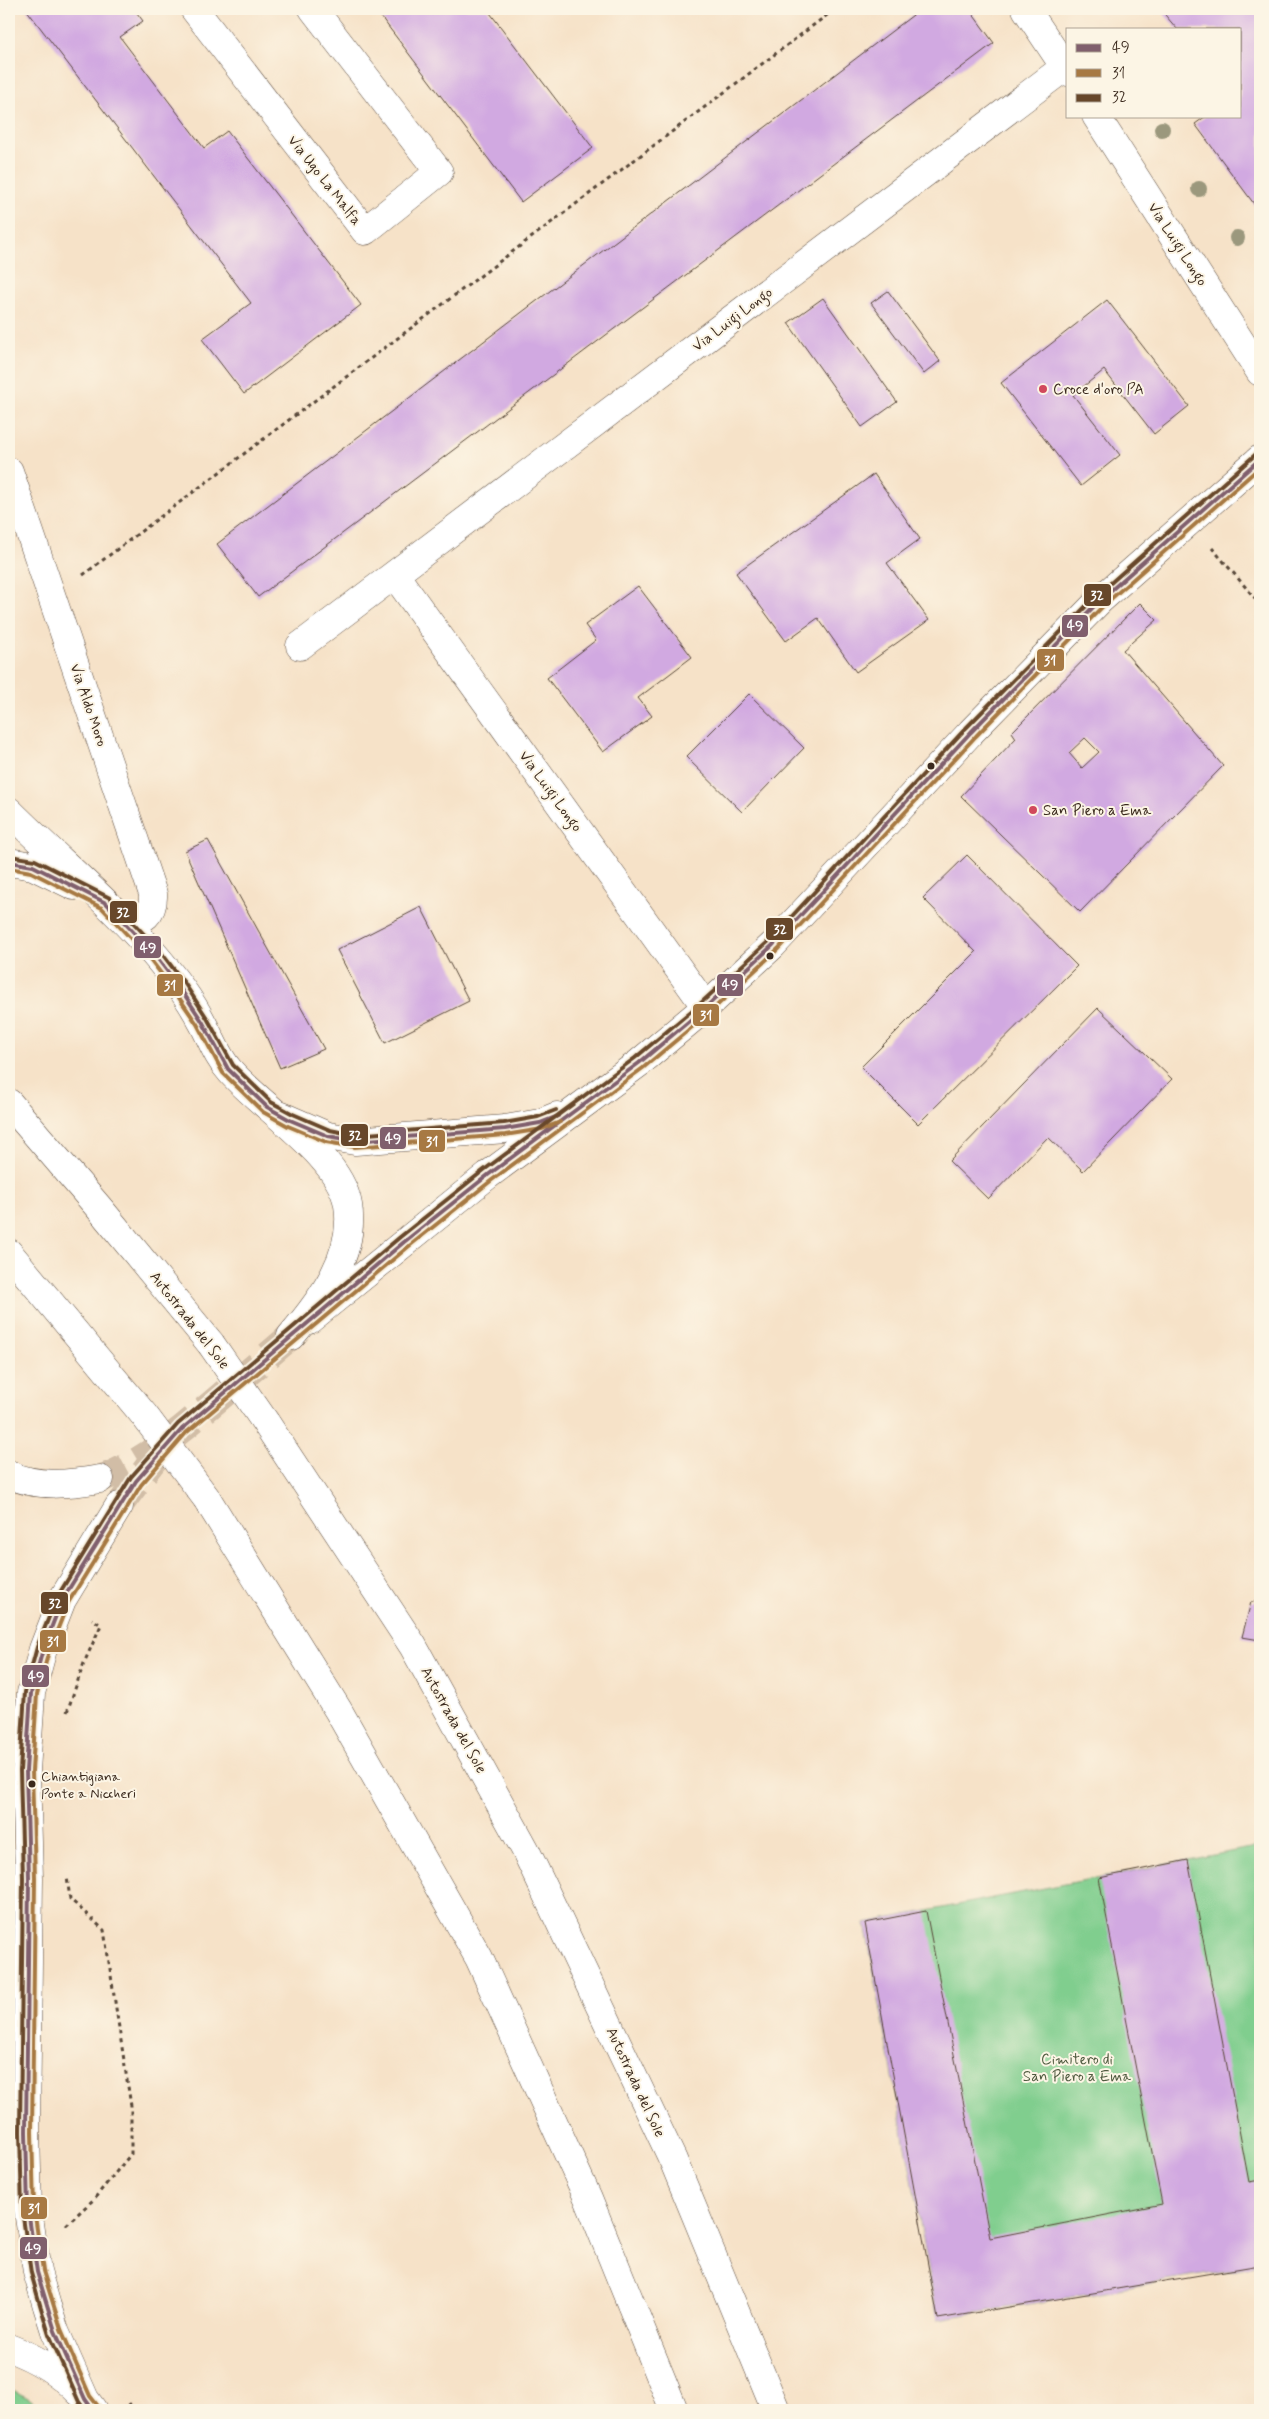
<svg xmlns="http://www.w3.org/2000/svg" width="1269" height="2419" font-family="Mynerve,sans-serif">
  <rect width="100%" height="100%" fill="#fcf5e5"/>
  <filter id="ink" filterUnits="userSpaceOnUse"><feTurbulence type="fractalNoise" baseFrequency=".02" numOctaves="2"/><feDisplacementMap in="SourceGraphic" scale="10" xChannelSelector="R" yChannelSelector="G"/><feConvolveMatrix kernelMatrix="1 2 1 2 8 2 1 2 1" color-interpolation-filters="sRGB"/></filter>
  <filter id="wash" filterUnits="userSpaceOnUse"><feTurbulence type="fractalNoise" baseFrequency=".0096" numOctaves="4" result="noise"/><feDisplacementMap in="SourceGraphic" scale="20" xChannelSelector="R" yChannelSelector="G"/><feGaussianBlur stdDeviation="1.12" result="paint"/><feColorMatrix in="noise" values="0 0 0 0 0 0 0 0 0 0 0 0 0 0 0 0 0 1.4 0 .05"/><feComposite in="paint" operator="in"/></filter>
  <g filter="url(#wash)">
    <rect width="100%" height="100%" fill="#f6e2c8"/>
    <path fill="#80ce8e" stroke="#5e7c56" d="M1260 1846V2265L938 2319 865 1923Z
      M9 2388 30 2399 43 2410H9Z"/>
    <g id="blocks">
      <path fill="#d1a9e1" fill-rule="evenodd" d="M26 9H134L143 21 120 37 204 148 227 131 361 305 244 394 202 339 251 303Z
        M375 9H487L593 148 521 202Z
        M921 9H969L994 43 258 597 217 544Z
        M1160 9H1260V212L1195 124 1206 116H1240V29H1177Z
        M888 291 940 361 924 374 871 303Z
        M823 298 897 402 862 427 788 323Z
        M1107 300 1189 406 1154 434 1104 370 1073 395 1120 455 1081 486 1001 383Z
        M874 474 920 539 887 563 929 620 856 672 818 618 786 641 736 573Z
        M638 586 692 657 638 698 652 716 603 752 547 678 596 640 585 625Z
        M1140 603 1157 620 1123 650 1223 766 1080 912 961 796 1016 738 1012 732ZM1085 738 1099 752 1082 768 1069 753Z
        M749 694 804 748 742 812 686 757Z
        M208 840 324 1049 280 1068 185 851Z
        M967 855 1077 966 918 1124 861 1067 976 952 923 898Z
        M421 907 469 1001 385 1043 337 950Z
        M1098 1008 1172 1079 1083 1171 1048 1137 988 1199 949 1161Z
        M1260 1601V1640L1242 1637 1251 1602Z
        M1188 1860 1249 2182 1260 2180V2265L938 2319 865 1923 926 1911 990 2238 1162 2204 1099 1878Z"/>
    </g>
  </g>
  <g filter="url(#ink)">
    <use href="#blocks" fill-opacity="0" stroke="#574638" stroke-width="1"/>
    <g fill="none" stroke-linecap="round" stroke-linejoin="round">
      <path stroke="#d1bda6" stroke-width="28" stroke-dasharray="28 14" stroke-linecap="butt" d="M100 1479C143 1464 178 1432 213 1403 239 1381 265 1358 291 1336
        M119 1506 155 1458"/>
      <g stroke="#574638" stroke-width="29">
        <path id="minor" d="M194 9 365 231 439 172 313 9
          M1026 9 1068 72
          M1096 116 1260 372
          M9 471 153 894C154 913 143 923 125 921
          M395 575 706 1007
          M300 646 1065 67
          M282 1116 328 1136 355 1141 505 1129 540 1123 557 1116
          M309 1320 488 1175 639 1063 706 1007 773 945 971 732 1100 600 1260 459"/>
      </g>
      <g stroke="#574638" stroke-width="29">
        <path id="major" d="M9 811C57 859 110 902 154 954 172 975 190 998 202 1022 211 1038 217 1057 230 1071 263 1109 340 1155 348 1205 356 1254 321 1301 291 1336
          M9 862 33 866 74 886
          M9 1474C35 1488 71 1484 100 1479
          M9 2348C36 2358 59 2371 79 2392
          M93 2410 85 2399 55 2331 47 2306 37 2272 28 2210 26 2132 29 1878 26 1771 31 1693 43 1649 62 1600 119 1506"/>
      </g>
      <g stroke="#574638" stroke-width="29">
        <path id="highway" d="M9 1103 100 1209 211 1344
          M9 1253 144 1415
          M266 1423 413 1646 525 1849 673 2160 776 2410
          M207 1499 338 1710 479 1958 588 2198 674 2410"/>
      </g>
      <path stroke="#574638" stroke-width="3" stroke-dasharray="4 4" stroke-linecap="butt" d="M1212 548 1260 604
        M83 575 835 9
        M67 1712 84 1663 101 1625 92 1619
        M66 2225 93 2200 131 2154V2106L104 1930 70 1899 67 1877
        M129 2403 133 2410"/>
      <use href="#minor" stroke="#fff" stroke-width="28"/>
      <use href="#major" stroke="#fff" stroke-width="28"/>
      <use href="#highway" stroke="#fff" stroke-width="28"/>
      <g stroke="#574638" stroke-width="29" stroke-linecap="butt">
        <path id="highway-bridge" d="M211 1344 266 1423
          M144 1415 207 1499"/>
      </g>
      <use href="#highway-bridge" stroke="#fff" stroke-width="28"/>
      <g stroke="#fcf5e5" stroke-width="8">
        <path id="bus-1" d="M9 862 33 866 106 903 155 955 180 988 202 1021 228 1069 267 1107 290 1120 328 1136 355 1141 505 1129 540 1123 558 1116
          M93 2410 85 2399 55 2331 37 2272 28 2210 26 2132 29 1878 26 1771 31 1693 43 1649 62 1600 136 1481 182 1429 404 1242 488 1175 639 1063 706 1007 773 945 971 732 1100 600 1260 459"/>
      </g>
      <g stroke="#fcf5e5" stroke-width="8">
        <path id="bus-2" d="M9 868 31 872 102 908 150 959 175 992 197 1024 223 1073 263 1112 288 1126 326 1142 355 1147 505 1135 542 1129 560 1122
          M98 2406 90 2396 61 2329 43 2271 34 2209 32 2132 35 1878 32 1771 37 1694 49 1651 68 1603 141 1485 186 1433 408 1247 492 1180 643 1068 710 1012 778 949 976 736 1104 605 1260 467"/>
      </g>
      <g stroke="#fcf5e5" stroke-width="8">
        <path id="bus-3" d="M10 856 35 860 110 898 160 951 185 984 207 1018 233 1065 271 1102 293 1114 330 1130 355 1135 504 1123 538 1117 556 1110
          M85 2410 79 2402 49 2334 41 2308 31 2273 22 2210 20 2132 23 1878 20 1771 25 1692 37 1647 57 1597 131 1477 178 1424 400 1237 484 1170 635 1058 702 1002 769 941 966 728 1096 596 1256 454"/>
      </g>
      <use href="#bus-1" stroke="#805f6d" stroke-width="4"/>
      <use href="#bus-2" stroke="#a77943" stroke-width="4"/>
      <use href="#bus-3" stroke="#67472a" stroke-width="4"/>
    </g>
    <g fill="#9b987d">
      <circle cx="1162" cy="129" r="8"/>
      <circle cx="1199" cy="189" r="8"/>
      <circle cx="1237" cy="238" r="8"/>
    </g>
  </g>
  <g fill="#d1495b" stroke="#fcf5e5" stroke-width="2">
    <circle cx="1043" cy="389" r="5"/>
    <circle cx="1033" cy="810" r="5"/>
  </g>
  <g fill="#3b2a1e" stroke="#fcf5e5" stroke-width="2">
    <circle cx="931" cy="766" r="4.5"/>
    <circle cx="770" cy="956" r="4.5"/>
    <circle cx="32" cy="1784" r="4.5"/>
  </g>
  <g text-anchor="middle" stroke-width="4" stroke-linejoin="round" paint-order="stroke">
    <g font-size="14" fill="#3b2a1e" stroke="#fcf5e5" text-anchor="start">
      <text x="41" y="1781">Chiantigiana<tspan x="41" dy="17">Ponte a Niccheri</tspan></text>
    </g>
    <g font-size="15" fill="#3b2a1e" stroke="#fcf5e5">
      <text transform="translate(325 180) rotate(52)" y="5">Via Ugo La Malfa</text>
      <text transform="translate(1178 244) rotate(57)" y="5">Via Luigi Longo</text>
      <text transform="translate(732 319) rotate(-37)" y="5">Via Luigi Longo</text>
      <text transform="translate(89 705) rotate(71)" y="5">Via Aldo Moro</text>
      <text transform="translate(551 791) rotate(54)" y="5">Via Luigi Longo</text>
      <text transform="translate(190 1320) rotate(52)" y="5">Autostrada del Sole</text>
      <text transform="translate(454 1720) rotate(61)" y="5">Autostrada del Sole</text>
      <text transform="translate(636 2082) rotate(65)" y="5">Autostrada del Sole</text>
    </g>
    <g font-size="15" fill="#3b2a1e" stroke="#fcf5e5" text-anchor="start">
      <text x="1053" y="394">Croce d'oro PA</text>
      <text x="1043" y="815">San Piero a Ema</text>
    </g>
    <g font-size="15" fill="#505b40" stroke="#fcf5e5">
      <text x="1077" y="2064">Cimitero di<tspan x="1077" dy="17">San Piero a Ema</tspan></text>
    </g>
  </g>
  <g stroke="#fcf5e5" stroke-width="2">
    <rect x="1083" y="583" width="29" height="24" rx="5" fill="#67472a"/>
    <rect x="1061" y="614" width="28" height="24" rx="5" fill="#805f6d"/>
    <rect x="1036" y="648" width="29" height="24" rx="5" fill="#a77943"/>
    <rect x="109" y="900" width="29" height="24" rx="5" fill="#67472a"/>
    <rect x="765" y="917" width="29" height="24" rx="5" fill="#67472a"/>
    <rect x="133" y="935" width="29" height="24" rx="5" fill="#805f6d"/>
    <rect x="716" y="973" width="28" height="24" rx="5" fill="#805f6d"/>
    <rect x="156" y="973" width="28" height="24" rx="5" fill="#a77943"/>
    <rect x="692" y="1003" width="28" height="24" rx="5" fill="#a77943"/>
    <rect x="340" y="1123" width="29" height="24" rx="5" fill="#67472a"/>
    <rect x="379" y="1126" width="28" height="24" rx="5" fill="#805f6d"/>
    <rect x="418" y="1129" width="28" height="24" rx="5" fill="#a77943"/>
    <rect x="40" y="1591" width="29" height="24" rx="5" fill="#67472a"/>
    <rect x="39" y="1629" width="28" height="24" rx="5" fill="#a77943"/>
    <rect x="21" y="1664" width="29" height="24" rx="5" fill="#805f6d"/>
    <rect x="20" y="2196" width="28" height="24" rx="5" fill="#a77943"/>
    <rect x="19" y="2236" width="29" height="24" rx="5" fill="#805f6d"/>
  </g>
  <g font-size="14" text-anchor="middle" font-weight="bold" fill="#fff">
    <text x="1097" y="600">32</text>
    <text x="1075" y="630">49</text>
    <text x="1050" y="665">31</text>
    <text x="123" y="917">32</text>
    <text x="780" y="934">32</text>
    <text x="148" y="952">49</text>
    <text x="730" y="989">49</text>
    <text x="170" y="990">31</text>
    <text x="706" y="1020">31</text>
    <text x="355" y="1140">32</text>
    <text x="393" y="1143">49</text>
    <text x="432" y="1146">31</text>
    <text x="55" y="1608">32</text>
    <text x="53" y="1646">31</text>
    <text x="36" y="1681">49</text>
    <text x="34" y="2213">31</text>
    <text x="33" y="2253">49</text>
  </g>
  <rect width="1269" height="2419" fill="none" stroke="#fcf5e5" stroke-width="30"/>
  <rect x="1066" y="28" width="175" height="90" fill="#fcf5e5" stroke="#afa495"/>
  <rect x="1076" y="44" width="25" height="8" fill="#805f6d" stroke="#afa495"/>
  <text x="1112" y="52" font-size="15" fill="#3b2a1e">49</text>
  <rect x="1076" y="69" width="25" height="8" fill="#a77943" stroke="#afa495"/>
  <text x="1112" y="78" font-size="15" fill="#3b2a1e">31</text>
  <rect x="1076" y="94" width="25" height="8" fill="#67472a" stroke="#afa495"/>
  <text x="1112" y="102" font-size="15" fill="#3b2a1e">32</text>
</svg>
